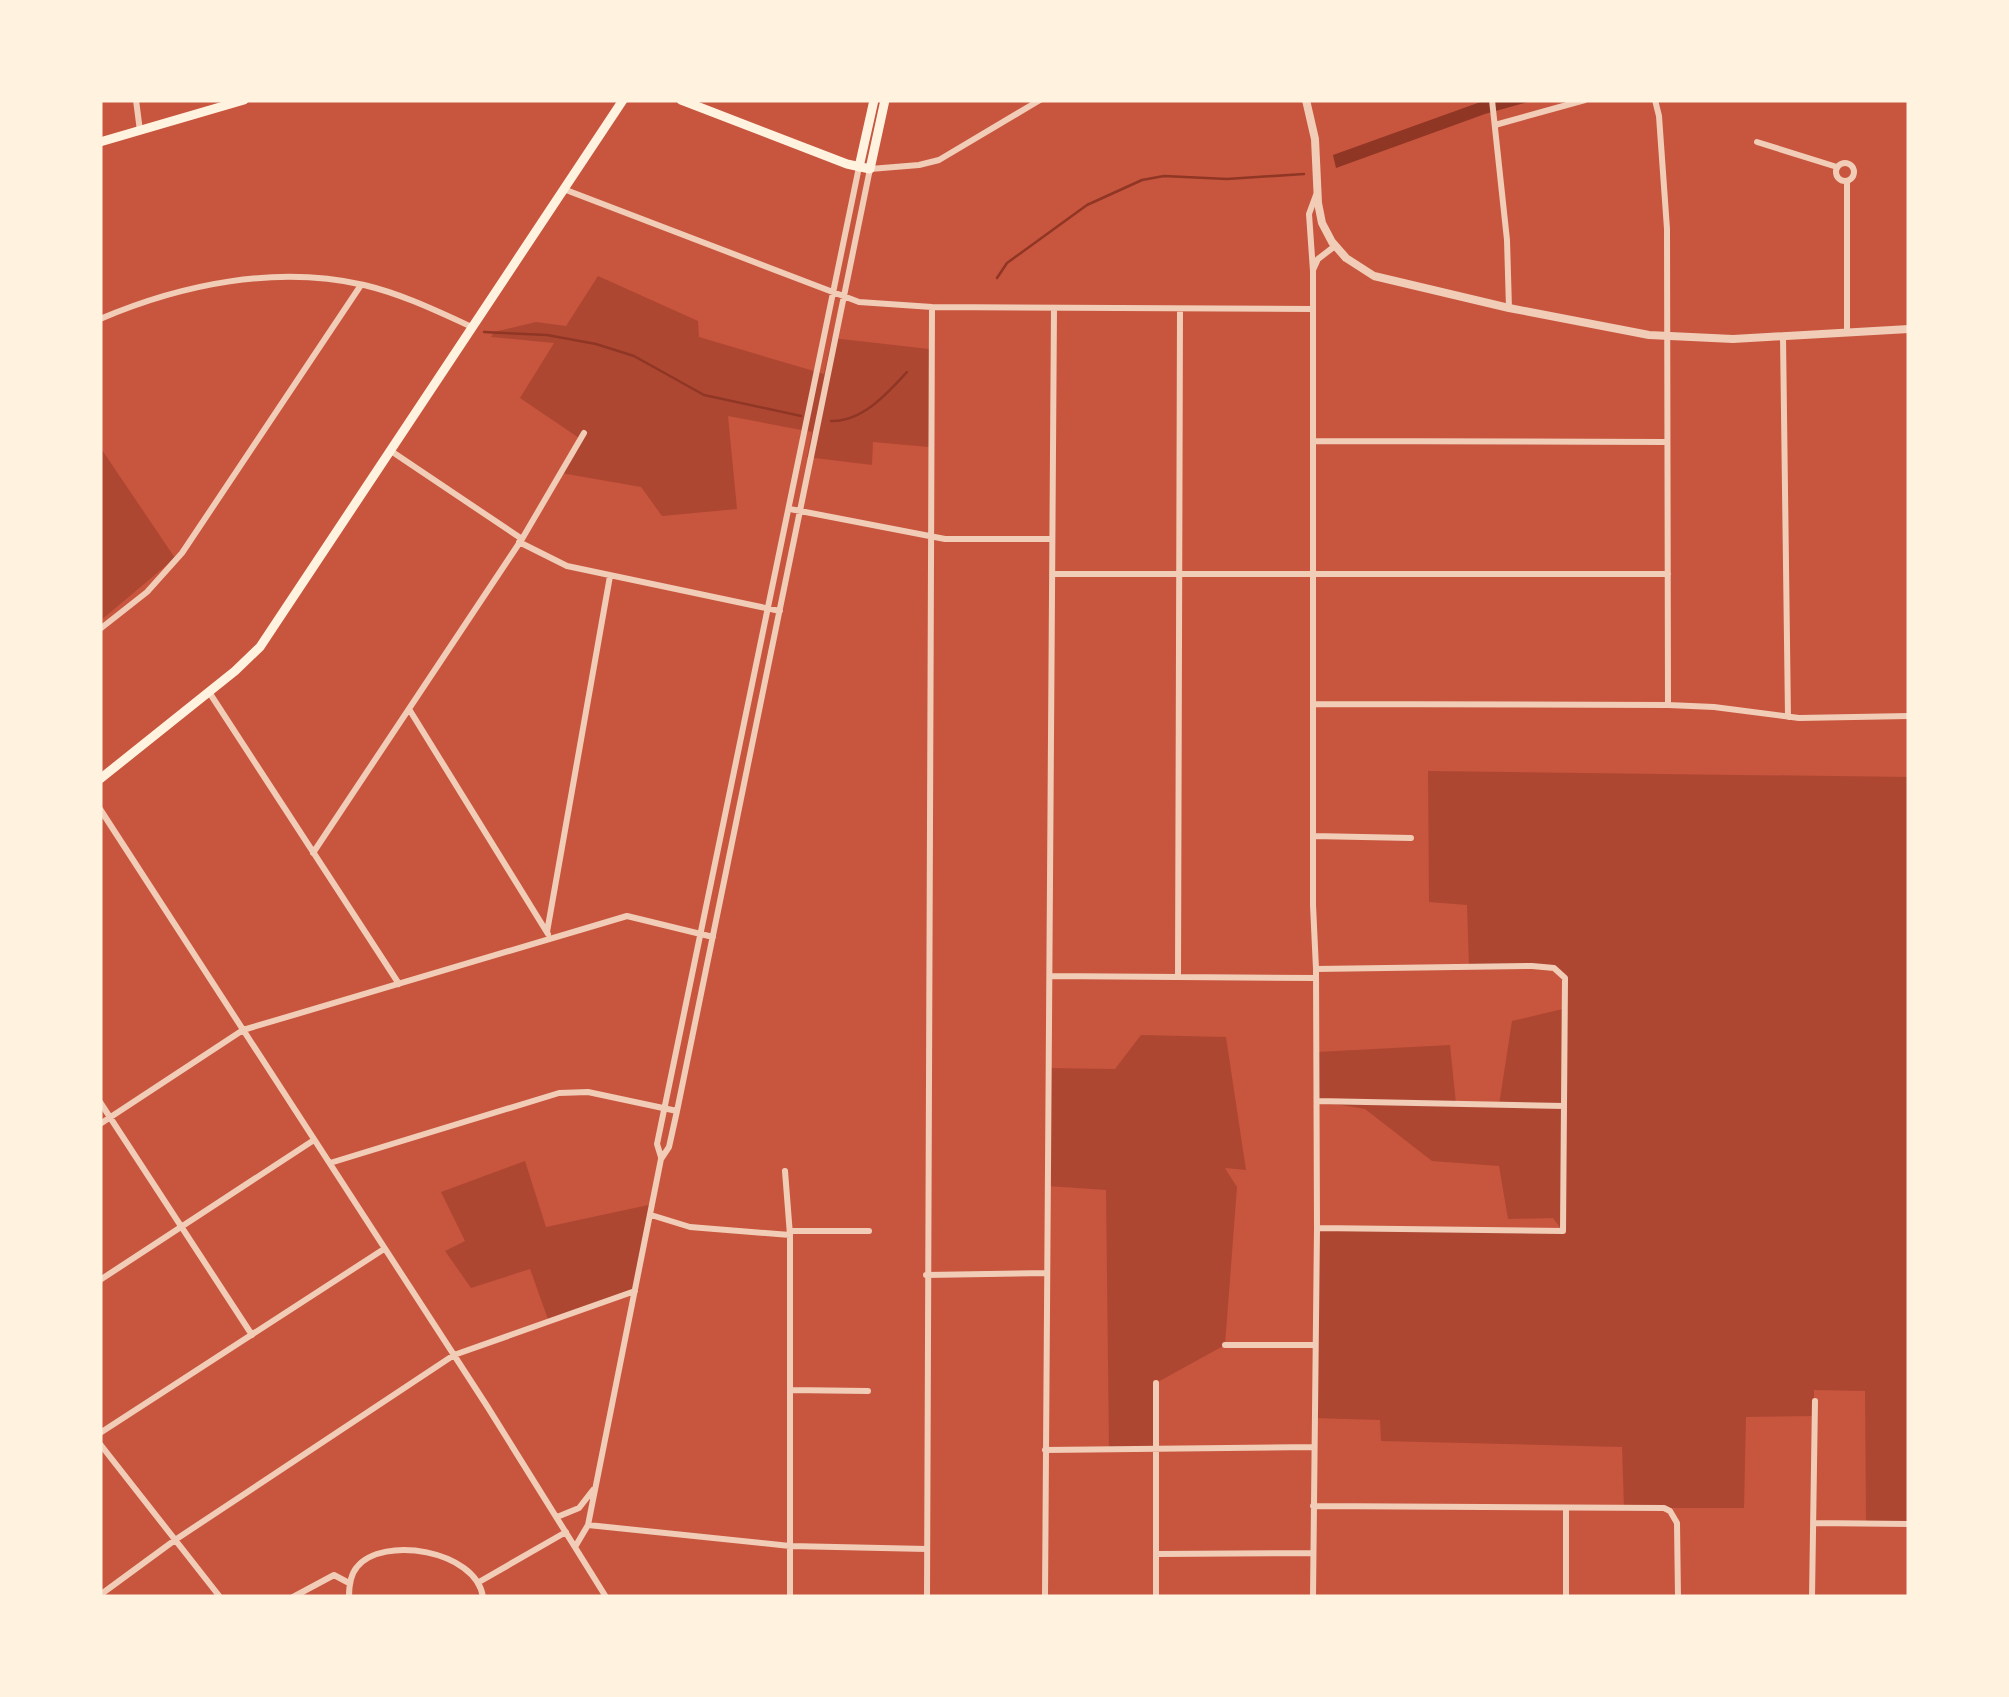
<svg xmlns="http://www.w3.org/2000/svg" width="2009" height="1697" font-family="'Roboto Condensed',sans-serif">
  <rect width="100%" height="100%" fill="#c8553d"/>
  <path fill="#ae4732" d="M598 276 698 321 699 337 824 374 832 338 929 349V447L873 442 872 465 807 457 812 432 728 416 737 509 662 516 641 487 561 473 582 440 520 398 554 343 491 337 494 332 536 322 566 326Z
    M100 447 175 558 100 621Z
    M1428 771 1909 777V1524H1866L1865 1391 1814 1390V1416L1746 1417 1744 1508H1624L1622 1447 1381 1441 1380 1420 1313 1418 1317 1228 1562 1230 1553 1218 1508 1219 1499 1166 1432 1161 1365 1109 1317 1101V1052L1450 1045 1456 1104 1499 1105 1512 1021 1567 1008V984L1554 968 1469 967 1467 905 1429 902Z
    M1141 1035 1226 1037 1246 1170 1225 1168 1237 1187 1225 1345 1156 1383 1158 1449H1109L1106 1190 1048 1186 1049 1068 1115 1069Z
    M525 1161 546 1227 653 1204 636 1291 549 1322 530 1269 471 1288 445 1251 465 1241 441 1192Z"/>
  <path fill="#8f3625" d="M1486 100H1535L1485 114 1336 168 1333 155Z"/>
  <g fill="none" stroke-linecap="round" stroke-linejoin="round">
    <path stroke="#8f3625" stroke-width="2.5" d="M997 278 1007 263 1087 205 1142 180 1164 176 1227 179 1304 174
      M484 332 547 335 596 344 634 356 704 395 801 416
      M831 421C862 422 888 393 907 372"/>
    <path stroke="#f1ccb7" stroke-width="6" d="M136 100 140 131
      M1492 100 1507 240 1509 308
      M1655 100 1659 116 1667 229 1668 705
      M1495 125 1585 100
      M1757 142 1837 167
      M1836 172a9 9 0 1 1 18 0a9 9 0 1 1-18 0Z
      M566 190 859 302 932 307 1313 309
      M1313 270 1318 259 1335 246
      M100 319C182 284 276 265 364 285 402 294 437 311 472 327
      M1847 333V181
      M1783 337 1788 717
      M1313 441 1667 442
      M391 451 522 539
      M790 509 945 539H1052
      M519 542 567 566 780 611
      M1052 574H1668
      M100 629 147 592 182 553 361 285
      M209 692 399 984
      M1313 704 1668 705 1714 707 1799 718 1909 716
      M409 709 548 934
      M100 809 487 1406 606 1597
      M1313 836 1411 838
      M313 853 522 539 584 433
      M547 932 610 576
      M1316 969 1532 966 1554 968 1565 978 1563 1231 1317 1228
      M1050 976 1316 978
      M1178 977 1180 309
      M1317 1101 1564 1106
      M100 1102 252 1335
      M100 1124 243 1030 627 916 713 937
      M661 1157 657 1144 859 167
      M330 1163 559 1093 588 1092 677 1111
      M785 1171 790 1235V1597
      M651 1215 690 1227 790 1235
      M790 1231H869
      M926 1275 1047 1273
      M100 1280 314 1140
      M1225 1345H1313
      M790 1390 868 1391
      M100 1433 384 1249
      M100 1444 220 1597
      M1045 1450 1313 1447
      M1313 1506 1664 1508 1670 1511 1677 1523 1678 1597
      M1566 1508V1597
      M557 1517 579 1508 593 1490
      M1813 1523 1909 1524
      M588 1525 790 1546 927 1549
      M575 1547 588 1525 661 1159 669 1147 677 1111 870 169 919 165 939 160 1040 100
      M1157 1554 1312 1553
      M479 1582 566 1532
      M100 1595 175 1540 454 1355 635 1291
      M293 1597 334 1575 349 1583
      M349 1597C349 1586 350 1575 357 1567 382 1535 476 1550 483 1597
      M927 1597 932 307
      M1045 1597 1054 308
      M1156 1597V1383
      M1313 1597 1317 1228 1316 969 1313 905V271L1309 214 1316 195
      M1812 1597 1815 1401"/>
    <path stroke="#f1ccb7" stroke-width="8" d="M1306 100 1315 139 1318 203 1322 223 1332 242 1346 258 1374 276 1509 308 1649 335 1733 339 1909 329"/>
    <path stroke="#fff3e0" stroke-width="9" d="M681 100 847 164 870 169 885 100
      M100 142 244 100
      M859 167 874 100
      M100 779 235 671 260 647 623 100"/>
  </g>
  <rect width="2009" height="1697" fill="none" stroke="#fff3e0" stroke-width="205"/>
</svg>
